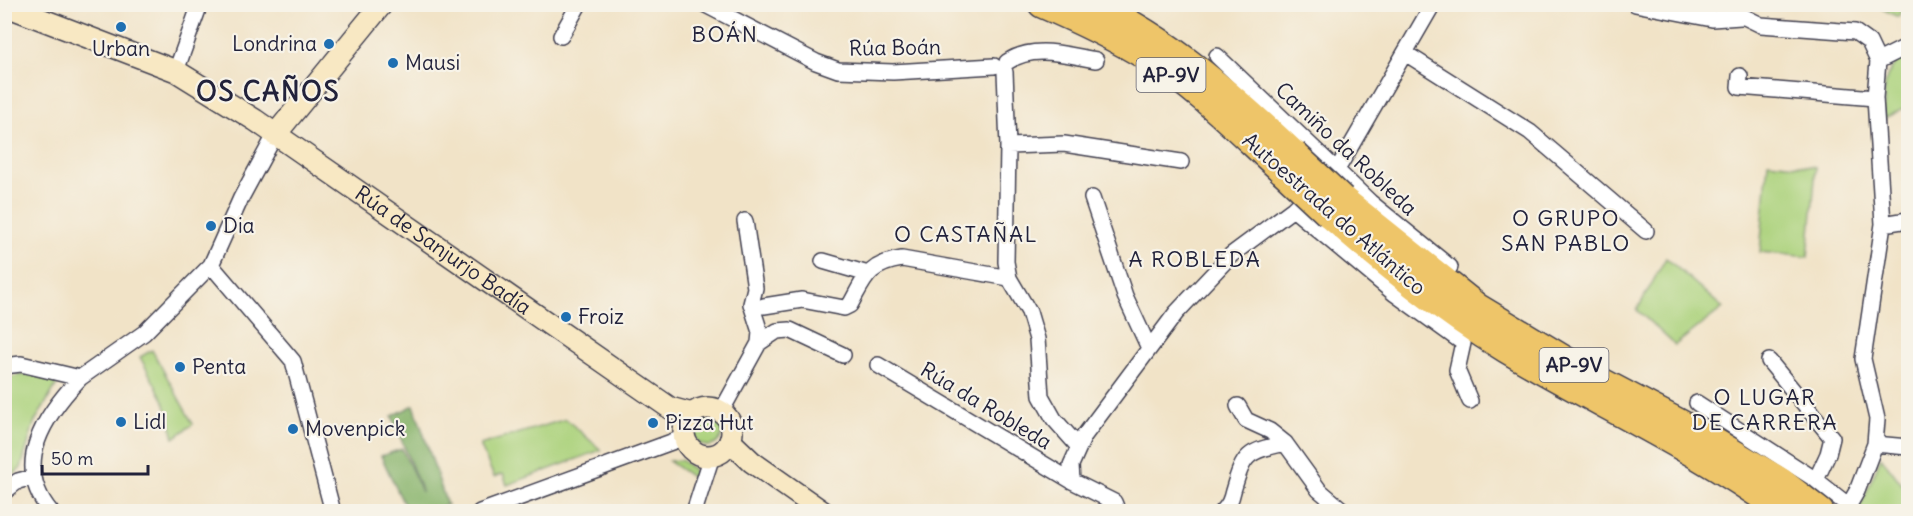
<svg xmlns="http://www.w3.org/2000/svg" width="1913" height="516" font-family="Delius,sans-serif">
  <rect width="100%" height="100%" fill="#f7f3e8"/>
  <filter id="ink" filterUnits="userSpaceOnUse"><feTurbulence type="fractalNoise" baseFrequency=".0167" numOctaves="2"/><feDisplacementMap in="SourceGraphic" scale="12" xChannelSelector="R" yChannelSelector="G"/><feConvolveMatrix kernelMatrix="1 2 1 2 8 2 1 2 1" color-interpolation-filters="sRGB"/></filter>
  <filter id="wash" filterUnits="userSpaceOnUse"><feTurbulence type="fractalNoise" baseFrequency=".008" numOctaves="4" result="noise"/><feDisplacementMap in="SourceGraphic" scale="24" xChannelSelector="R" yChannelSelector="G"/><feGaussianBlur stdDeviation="1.35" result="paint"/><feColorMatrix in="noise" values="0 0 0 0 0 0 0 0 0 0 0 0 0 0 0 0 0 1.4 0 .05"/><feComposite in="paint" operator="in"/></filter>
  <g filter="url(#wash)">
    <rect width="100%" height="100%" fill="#f1e3c7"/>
    <path fill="#abd27c" stroke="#667a5c" stroke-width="1.5" d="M1875 5H1893L1902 9 1898 17Z
      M1908 53V107L1884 118C1884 89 1881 70 1908 53Z
      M1768 162 1816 167 1808 257 1760 252Z
      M1666 258 1723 308 1675 345 1637 310Z
      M152 350 193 424 174 438 164 401 140 357Z
      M20 375H38L55 380 57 384 34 423 21 468 5 482V379Z
      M694 432a14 14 0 1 1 28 0a14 14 0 1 1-28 0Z
      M566 419 601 450 507 485 503 474 494 477 480 445Z
      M1881 457 1908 492V511H1856L1862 503Z
      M681 460 693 469 699 482 669 461Z"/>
    <path fill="#88b46c" stroke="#556b54" stroke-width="1.5" d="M414 405 447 505 431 511H407L381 456 402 449 422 492 392 416Z"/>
  </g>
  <g filter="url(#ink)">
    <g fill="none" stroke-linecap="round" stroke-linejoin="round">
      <g stroke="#413f50" stroke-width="18">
        <path id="street" d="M704 4 816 62 838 70 893 72 994 66
          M1635 4 1712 19 1741 17
          M1718 4 1761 25 1855 32 1869 42 1878 61 1875 98 1883 224 1863 359 1877 419 1875 444 1857 491 1845 512
          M561 36 579 4
          M1405 53 1530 132 1646 231
          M1217 56 1370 202 1450 267
          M1878 61 1908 46
          M1007 62C1034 44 1066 55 1096 60
          M176 71 200 4
          M1005 72 1008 146 1006 262 1009 278 1029 312 1037 339 1041 396 1054 419 1078 446
          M1740 76 1739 87 1875 98
          M1008 146 1064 144 1181 162
          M1092 198 1125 296 1149 348
          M1293 209 1395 294 1463 343 1457 370 1470 401
          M1883 224 1908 220
          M823 261 868 274
          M211 265 293 361 333 512
          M764 306 802 300 844 308 850 305C865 278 868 264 902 259L1009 278
          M759 343 777 331 790 330 843 355
          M1769 361 1832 438 1828 454 1816 480
          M878 365 1072 481
          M4 366 21 364 80 378 144 333 211 265 241 198 275 135
          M1697 403 1816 480 1849 506
          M1238 406 1246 420 1270 431 1285 443 1319 490 1345 512
          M721 412 759 343 760 332 751 304 755 288 745 221
          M1875 444 1908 447
          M4 492 18 481 33 477
          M51 512C11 464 45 415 80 378
          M480 512 685 437
          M694 512 712 456
          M1118 512 1114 502 1072 481 1071 465 1084 436 1176 313 1231 255 1293 209 1341 163 1433 4
          M1222 512C1229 505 1231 500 1233 491 1244 453 1247 452 1285 443"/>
      </g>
      <g stroke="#413f50" stroke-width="24">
        <g id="secondary">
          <path id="s1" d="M4 5 176 71 255 120 670 408 692 414"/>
          <path d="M275 135 382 4"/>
          <circle cx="708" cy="432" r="24"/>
          <path d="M730 441 752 462 823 512"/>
        </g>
      </g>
      <g stroke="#413f50" stroke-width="30">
        <path id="highway" d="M1042 4C1079 20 1115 37 1149 58 1198 88 1240 132 1283 171
          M1092 4C1170 39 1232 97 1294 154
          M1342 199 1477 307 1600 381 1710 439 1780 481 1820 512
          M1329 214C1385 263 1442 310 1506 349 1598 404 1697 448 1784 512"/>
      </g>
      <use href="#street" stroke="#fff" stroke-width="15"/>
      <use href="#secondary" stroke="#f8e8c3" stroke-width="21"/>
      <use href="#highway" stroke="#eec569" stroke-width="27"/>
      <g stroke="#413f50" stroke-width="30" stroke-linecap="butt">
        <path id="highway-bridge" d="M1294 154 1342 199
          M1283 171 1329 214"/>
      </g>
      <use href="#highway-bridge" stroke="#eec569" stroke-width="27"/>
    </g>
  </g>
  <g fill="#1f6fb2" stroke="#f7f3e8" stroke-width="2">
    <circle cx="121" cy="27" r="6"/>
    <circle cx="329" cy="44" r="6"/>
    <circle cx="393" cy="63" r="6"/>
    <circle cx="211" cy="226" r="6"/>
    <circle cx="566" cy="317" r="6"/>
    <circle cx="180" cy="367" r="6"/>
    <circle cx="121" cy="422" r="6"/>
    <circle cx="653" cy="423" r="6"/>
    <circle cx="293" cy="429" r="6"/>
  </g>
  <g text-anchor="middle" stroke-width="4.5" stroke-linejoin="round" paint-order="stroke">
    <g fill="#f7f3e8" stroke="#62616f" stroke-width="1.5">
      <rect x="1136.5" y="58" width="69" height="34" rx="4.5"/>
      <rect x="1539.5" y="348" width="69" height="34" rx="4.5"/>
    </g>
    <g font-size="20" font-weight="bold" fill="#22223b">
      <text x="1171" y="82">AP-9V</text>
      <text x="1574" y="372">AP-9V</text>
    </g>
    <g font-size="21" fill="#22223b" stroke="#f7f3e8" text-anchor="start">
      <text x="317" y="51" text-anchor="end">Londrina</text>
      <text x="121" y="56" text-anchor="middle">Urban</text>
      <text x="405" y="70">Mausi</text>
      <text x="223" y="233">Dia</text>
      <text x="578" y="324">Froiz</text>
      <text x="192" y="374">Penta</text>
      <text x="133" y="429">Lidl</text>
      <text x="665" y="430">Pizza Hut</text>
      <text x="305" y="436">Movenpick</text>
    </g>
    <g font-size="21" fill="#22223b" stroke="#f7f3e8">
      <text transform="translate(895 48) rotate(-1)" y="7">Rúa Boán</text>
      <text transform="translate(1346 149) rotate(43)" y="7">Camiño da Robleda</text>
      <text transform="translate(1334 214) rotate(41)" y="7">Autoestrada do Atlántico</text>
      <text dy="7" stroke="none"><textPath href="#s1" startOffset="506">Rúa de Sanjurjo Badía</textPath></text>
      <text transform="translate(986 406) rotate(31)" y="7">Rúa da Robleda</text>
    </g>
    <g font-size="22" letter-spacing="1.5" fill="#22223b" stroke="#f7f3e8">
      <text x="725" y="42">BOÁN</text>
      <text x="1566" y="226">O GRUPO<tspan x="1566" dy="25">SAN PABLO</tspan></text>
      <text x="966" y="242">O CASTAÑAL</text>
      <text x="1195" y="267">A ROBLEDA</text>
      <text x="1765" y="405">O LUGAR<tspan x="1765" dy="25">DE CARRERA</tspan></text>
    </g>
    <g font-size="27" font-weight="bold" letter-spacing="1.5" fill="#22223b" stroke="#f7f3e8">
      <text x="268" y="101">OS CAÑOS</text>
    </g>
  </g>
  <rect width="1913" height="516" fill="none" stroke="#f7f3e8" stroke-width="24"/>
  <path d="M42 465v9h106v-9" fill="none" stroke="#22223b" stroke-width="3"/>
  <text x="51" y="465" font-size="18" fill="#22223b" stroke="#f7f3e8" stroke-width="4.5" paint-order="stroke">50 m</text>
</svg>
